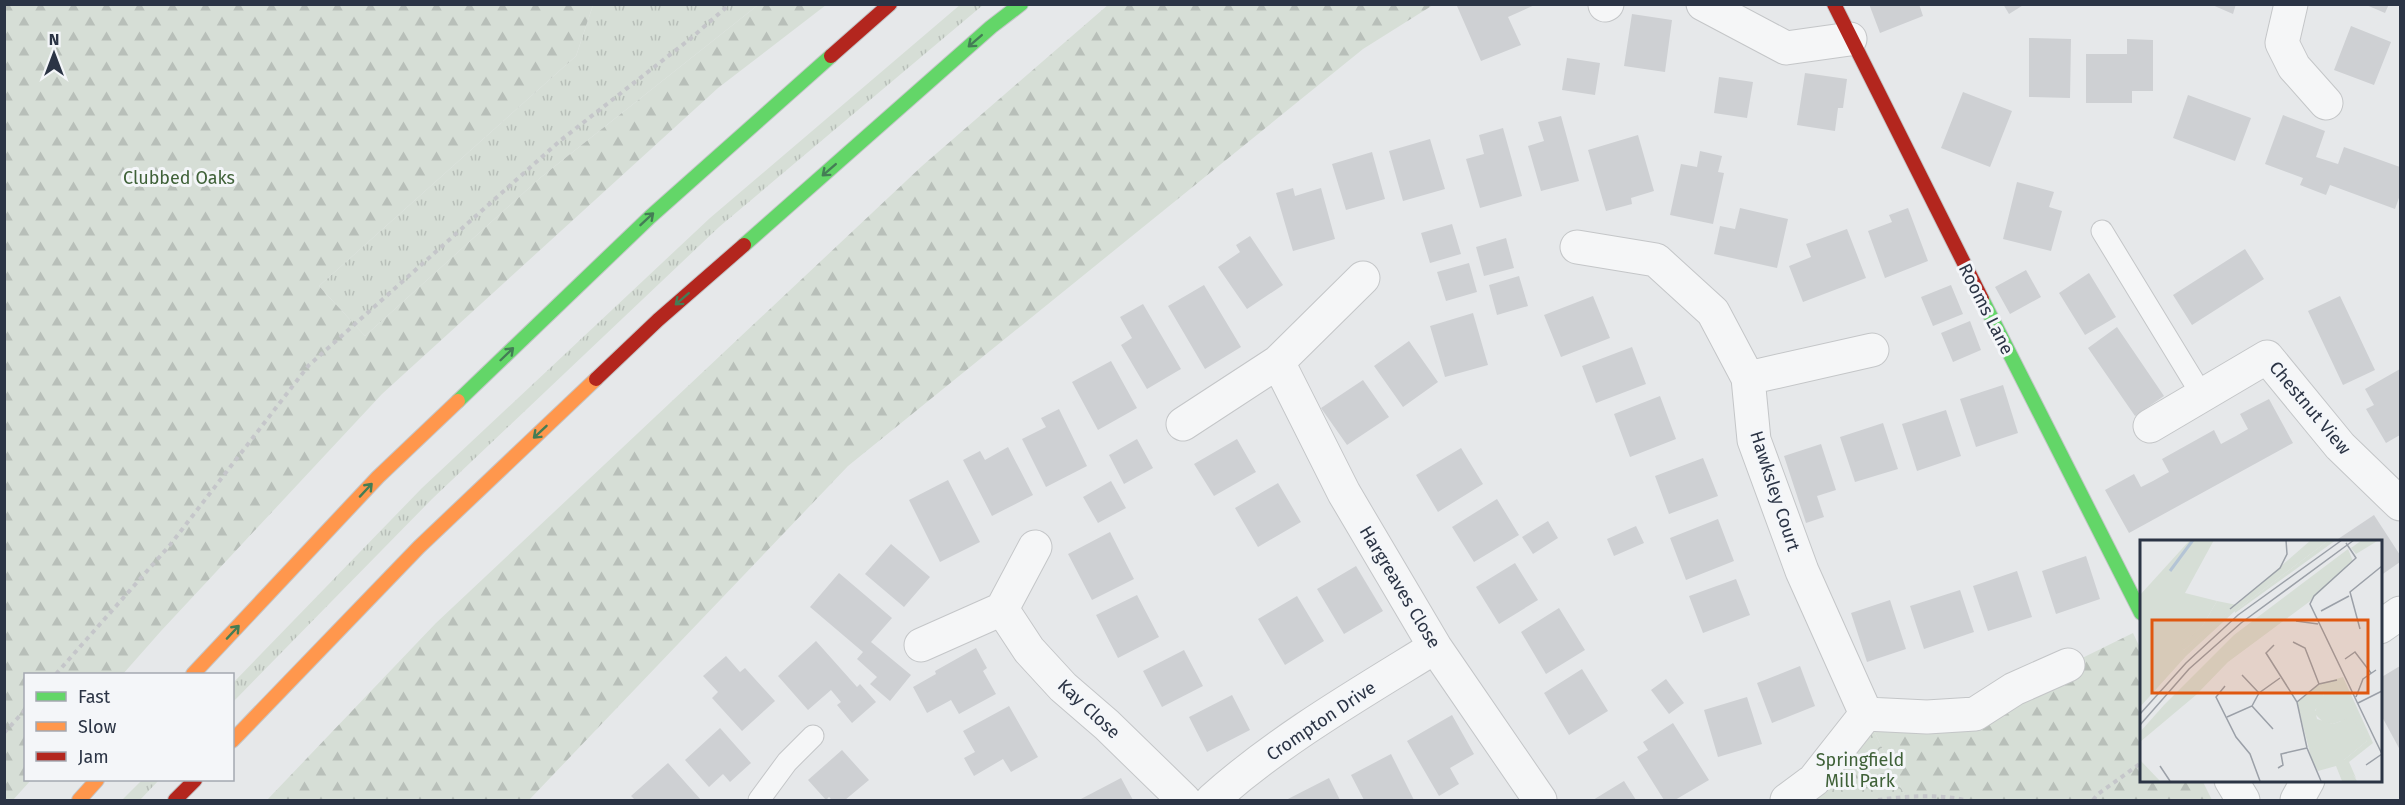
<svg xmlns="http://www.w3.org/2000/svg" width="2405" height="805" font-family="'Fira Sans',sans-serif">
  <defs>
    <pattern id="grass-tufts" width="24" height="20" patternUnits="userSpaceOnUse" patternTransform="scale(1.5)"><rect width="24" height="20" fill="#d6ded6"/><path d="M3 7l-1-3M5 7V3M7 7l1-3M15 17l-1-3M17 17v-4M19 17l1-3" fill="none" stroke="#b8bfb9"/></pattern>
    <pattern id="forest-firs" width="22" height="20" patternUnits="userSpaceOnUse" patternTransform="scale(1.5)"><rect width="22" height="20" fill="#d6ded6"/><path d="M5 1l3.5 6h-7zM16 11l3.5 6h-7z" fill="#b8bfb9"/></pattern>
    <pattern id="park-crowns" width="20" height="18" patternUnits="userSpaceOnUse" patternTransform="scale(1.5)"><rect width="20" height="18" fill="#d6ded6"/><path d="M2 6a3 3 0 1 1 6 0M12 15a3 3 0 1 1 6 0" fill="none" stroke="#b8bfb9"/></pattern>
  </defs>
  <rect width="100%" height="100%" fill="#e6e8ea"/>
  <path fill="url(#grass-tufts)" d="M961 4 983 5 719 227 432 499 233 702V683L422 488 710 218Z
    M593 5H758L540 178 365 336 319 286 576 56Z
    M142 780H159L140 800H122Z"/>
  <path fill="url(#forest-firs)" d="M5 4 593 5 576 56 319 286 365 336 540 178 758 5H826L718 88 382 394 161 631 123 674H26V780H31L13 800H5Z
    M1109 4 1433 5 1363 49 848 466 529 800H267L436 623 922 166Z
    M2133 633 2141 650V780H2202L2212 800H1907L1866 714 1927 717 2068 665Z"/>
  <path fill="url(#park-crowns)" d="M1866 714 1907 800H1787Z"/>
  <path fill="#ced0d3" d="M1462 4H1537L1508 17 1521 45 1481 61 1457 6Z
    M1869 4H1919L1923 16 1880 33Z
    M2003 4H2025L2009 14Z
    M2210 4H2236L2233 14Z
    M2364 4H2389L2385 13Z
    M1632 14 1672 20 1665 72 1624 66Z
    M2351 26 2391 42 2374 85 2334 70Z
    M2029 38 2071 39 2070 98 2029 97Z
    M2127 39 2153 40V91H2132V103H2086V54H2127Z
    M1567 58 1600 63 1595 95 1562 90Z
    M1805 73 1847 79 1843 108H1838L1835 131 1797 125Z
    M1719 77 1753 82 1747 118 1714 113Z
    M1963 92 2012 111 1990 167 1941 148Z
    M2188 95 2251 118 2235 161 2173 138Z
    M2283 115 2325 131 2316 157 2338 164 2344 147 2400 167V195L2395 209 2330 185 2326 195 2300 185 2303 178 2265 164Z
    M1561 116 1579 181 1541 191 1528 146 1544 141 1538 122Z
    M1503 128 1522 196 1480 208 1466 159 1484 154 1479 135Z
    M1638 135 1654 191 1631 198 1632 204 1606 211 1588 150Z
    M1430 139 1445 189 1403 201 1389 151Z
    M1700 151 1722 156 1718 172 1724 173 1713 224 1670 215 1681 164 1697 167Z
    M1372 152 1385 199 1346 210 1332 164Z
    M2017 182 2054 192 2049 207 2062 211 2051 251 2003 239Z
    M1293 188 1295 196 1321 188 1335 239 1293 251 1276 193Z
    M1740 208 1788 219 1777 268 1714 254 1720 226 1735 229Z
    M1908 208 1928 261 1885 278 1868 231 1892 222 1889 215Z
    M1452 224 1461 254 1430 263 1421 233Z
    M1847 229 1866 278 1803 302 1789 266 1811 257 1806 244Z
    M1250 236 1283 285 1247 309 1218 267 1240 252 1236 245Z
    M1506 238 1514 268 1484 276 1476 247Z
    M2245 249 2264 279 2192 325 2173 295Z
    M1469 263 1477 292 1446 301 1437 272Z
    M2026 270 2041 297 2010 314 1995 287Z
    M2089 273 2116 317 2085 335 2059 293Z
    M1519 276 1528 306 1497 315 1489 285Z
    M1204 285 1241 347 1205 369 1168 306Z
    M1951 285 1963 314 1933 326 1921 297Z
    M1593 296 1610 338 1561 357 1544 315Z
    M2340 296 2375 370 2343 385 2308 311Z
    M1143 304 1181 369 1147 389 1121 345 1132 338 1120 317Z
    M1473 313 1488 365 1445 377 1430 326Z
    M1970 321 1981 350 1953 362 1941 333Z
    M2117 327 2164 396 2135 416 2088 348Z
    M1409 341 1438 382 1403 407 1374 366Z
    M1632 347 1646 384 1596 403 1582 366Z
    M1111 361 1137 408 1098 430 1072 382Z
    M2400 369V435L2386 443 2366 409 2374 405 2365 389Z
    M1363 380 1389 417 1347 445 1321 408Z
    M2003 385 2018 433 1976 447 1960 399Z
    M1660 396 1676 439 1630 457 1614 414Z
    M2269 399 2293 443 2129 533 2105 490 2134 474 2141 487 2153 481 2169 472 2162 459 2214 430 2221 444 2236 436 2248 429 2240 414Z
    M1059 409 1087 466 1046 487 1022 439 1046 427 1041 418Z
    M1946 410 1961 456 1917 471 1902 424Z
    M1883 423 1898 469 1855 482 1840 437Z
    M1137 439 1153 468 1124 484 1109 455Z
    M1237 439 1256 472 1214 496 1194 464Z
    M1821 444 1836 490 1817 496 1824 517 1806 523 1784 456Z
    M1008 447 1033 495 992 516 963 460 980 451 985 460Z
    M1461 448 1483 484 1438 512 1416 475Z
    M1703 458 1718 496 1669 514 1655 476Z
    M948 480 980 542 940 562 909 500Z
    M1111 481 1126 508 1098 523 1083 497Z
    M1278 483 1301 522 1258 547 1235 508Z
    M1497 499 1519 535 1474 562 1452 527Z
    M2374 515 2400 555V562L2380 576V541H2335Z
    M1718 519 1734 561 1686 580 1670 538Z
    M1548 521 1558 538 1533 554 1522 537Z
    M1636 526 1644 543 1614 556 1607 539Z
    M1110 532 1134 579 1092 600 1068 554Z
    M891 544 930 577 904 607 865 574Z
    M2086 556 2100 599 2056 614 2042 571Z
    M1515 563 1538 600 1499 624 1476 587Z
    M1356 566 1383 611 1344 634 1317 589Z
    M2017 571 2032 617 1988 631 1973 586Z
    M839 573 892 618 871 642 911 675 890 701 870 684 877 677 857 659 863 652 810 607Z
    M1736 579 1750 615 1703 633 1689 596Z
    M1960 590 1974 632 1924 649 1910 606Z
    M1137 595 1159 637 1118 658 1096 615Z
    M1297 596 1324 641 1285 665 1258 619Z
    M1890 600 1906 649 1867 662 1851 613Z
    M1559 608 1585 650 1546 674 1521 632Z
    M816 641 857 687 860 684 876 702 852 723 837 705 841 702 831 690 808 710 778 676Z
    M976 648 987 668 983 671 996 694 959 714 951 700 927 713 913 687 936 674 935 671Z
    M1184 650 1203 686 1162 707 1143 671Z
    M726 656 740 672 745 668 775 701 742 731 712 698 718 692 703 676Z
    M1800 666 1815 706 1772 723 1757 683Z
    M2400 666V750L2380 713V678Z
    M1582 669 1608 711 1569 735 1544 693Z
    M1666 679 1684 703 1669 714 1651 690Z
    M1232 695 1250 730 1207 752 1189 717Z
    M1747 697 1762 744 1718 757 1704 710Z
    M1009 706 1038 757 1011 772 1003 759 974 776 964 758 975 752 963 731Z
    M1452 715 1474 754 1450 768 1459 784 1439 796 1407 741Z
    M1673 723 1709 780 1675 800H1664L1637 757 1648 750 1643 742Z
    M720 728 751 763 730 782 723 774 709 787 685 760Z
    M842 750 869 780 845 800H832L829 797 826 800 808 780Z
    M1391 754 1414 800H1364L1351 775Z
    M668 763 701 800H635L631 796Z
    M1121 778 1133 800H1079Z
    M1329 778 1340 800H1286Z
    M1624 781 1636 800H1593Z"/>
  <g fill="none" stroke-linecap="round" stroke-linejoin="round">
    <g stroke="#c4c6c8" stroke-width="23">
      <path id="lane" d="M2102 231 2202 395
        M759 800 787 762 813 736"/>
    </g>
    <g stroke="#c4c6c8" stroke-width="35">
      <path id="street" d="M1703 4 1786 48 1850 39
        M2291 4 2282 43 2294 67 2326 103
        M1605 5 1607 4
        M1577 247 1656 260 1713 312 1748 378 1754 440 1802 571 1866 714
        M1363 278 1278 362 1344 493 1435 647 1540 800
        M1748 378 1872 350
        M1183 424 1278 362
        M2150 426 2267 357 2340 446 2400 504
        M1002 609 1029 650 1063 687 1107 725 1184 800
        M2380 627 2400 613
        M921 645 1002 609 1035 547
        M2231 780 2243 800
        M1212 800C1279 740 1359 694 1435 647
        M1787 800 1814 780 1866 714 1927 717 1975 714 2014 689 2068 665
        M2297 800 2308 780"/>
    </g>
    <g stroke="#c4c6c8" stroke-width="16">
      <path id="fast" d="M744 245 991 27 1021 4
        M1982 299 2141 613
        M458 401 650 217 831 56"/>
    </g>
    <g stroke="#c4c6c8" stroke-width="16">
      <path id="slow" d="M193 674 378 477 458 401
        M232 741 419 547 596 379
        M79 800 97 780"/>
    </g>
    <g stroke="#c4c6c8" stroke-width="16">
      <path id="jam" d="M1834 4 1982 299
        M831 56 890 4
        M596 379 658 320 744 245
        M175 800 195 780"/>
    </g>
    <path stroke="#c5c6ca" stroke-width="4" stroke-dasharray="4.5 4.5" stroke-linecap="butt" d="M56 674 170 545 309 365 561 140 690 39 730 4
      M4 733 26 709
      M1878 800C1907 796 1937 794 1965 800
      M2093 800 2098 794 2141 763"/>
    <use href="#lane" stroke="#f5f6f7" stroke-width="21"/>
    <use href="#street" stroke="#f5f6f7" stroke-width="33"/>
    <use href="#fast" stroke="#63d668" stroke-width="14"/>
    <use href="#slow" stroke="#ff974d" stroke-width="14"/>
    <use href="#jam" stroke="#b3261e" stroke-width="14"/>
  </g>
  <defs><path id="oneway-shaft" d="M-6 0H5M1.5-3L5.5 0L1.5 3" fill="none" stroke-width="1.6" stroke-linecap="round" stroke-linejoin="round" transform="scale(1.5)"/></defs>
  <g stroke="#447d55">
    <use href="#oneway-shaft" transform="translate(975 41) rotate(139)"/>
    <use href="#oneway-shaft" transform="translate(829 170) rotate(139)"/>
    <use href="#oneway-shaft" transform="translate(647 219) rotate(-43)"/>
    <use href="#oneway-shaft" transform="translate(682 299) rotate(139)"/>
    <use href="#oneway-shaft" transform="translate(507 354) rotate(-44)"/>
    <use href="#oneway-shaft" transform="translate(540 432) rotate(137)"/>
    <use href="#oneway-shaft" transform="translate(366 490) rotate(-47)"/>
    <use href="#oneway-shaft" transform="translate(233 632) rotate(-47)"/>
  </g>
  <g text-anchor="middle" stroke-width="6" stroke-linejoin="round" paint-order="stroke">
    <g font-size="18" fill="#3f6138" stroke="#f4f6f9">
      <text x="179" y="184">Clubbed Oaks</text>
      <text x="1860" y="766">Springfield<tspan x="1860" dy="21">Mill Park</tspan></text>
    </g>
    <g font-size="18" fill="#2b3445" stroke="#f4f6f9">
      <text transform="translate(1986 309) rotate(63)" y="6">Rooms Lane</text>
      <text transform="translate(2310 408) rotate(50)" y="6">Chestnut View</text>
      <text transform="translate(1775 491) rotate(72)" y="6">Hawksley Court</text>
      <text transform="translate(1400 587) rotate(59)" y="6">Hargreaves Close</text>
      <text transform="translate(1089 709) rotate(43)" y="6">Kay Close</text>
      <text transform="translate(1321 721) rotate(-34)" y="6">Crompton Drive</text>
    </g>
  </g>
  <g transform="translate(2140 540)">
    <rect width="242" height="242" fill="#e6e8ea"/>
    <path d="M189 0H196L95 73V71ZM222 0H239L216 14 211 8ZM77 61 97 65 44 110 40 106 63 85ZM0 220 20 241H0Z" fill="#d6ded6"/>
    <path d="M50 0H74L45 53 77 61 63 85 41 106 44 110 171 0H189L95 71 46 116 0 167V55ZM208 9 213 21 169 62 88 122 56 155 0 202V192L24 165 94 95ZM203 137 233 203 209 222 216 238 204 226V220L227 201 201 181 193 184 183 182 174 173 184 156 179 144Z" fill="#d6ded6"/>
    <path d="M179 144 186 161 175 170 177 179 193 184 212 177 227 201 204 220 217 241H202L196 226 178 231 172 221 157 162Z" fill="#d6ded6"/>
    <path fill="none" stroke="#b4c4d5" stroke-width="3" d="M30 31 53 0"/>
    <path fill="none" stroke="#9ba0a8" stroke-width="1.5" d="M206 3 216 18 174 56 170 64 242 214M90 69 140 28 147 14 146 0M181 71 209 56M156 81 178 84M220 89 210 52 242 26M153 102 165 108 179 144M134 105 126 113 157 162 167 208 181 241M205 119 215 112 231 133M102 135 119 153M85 146 76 157 96 197 110 214 120 241M216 157 223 139 236 130M157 162 179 144 197 140M218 163 242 151M112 166 133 189M0 174 46 123 98 75 202 0M87 177 112 166 119 153 140 138M0 185 49 129 101 83 214 0M226 225 242 214M20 226 30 241M138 228 143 225 141 214 167 208"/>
    <path fill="#df570f" fill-opacity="0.15" stroke="#df570f" stroke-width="3" d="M12 80H228V153H12Z"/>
    <rect width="242" height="242" fill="none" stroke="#2b3445" stroke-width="3"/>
  </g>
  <rect width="2405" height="805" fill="none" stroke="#2b3445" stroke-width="12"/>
  <rect x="24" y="673" width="210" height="108" fill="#f4f6f9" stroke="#a4a8b1" stroke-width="1.5"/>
  <rect x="36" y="692" width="30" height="9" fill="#63d668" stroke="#a4a8b1" stroke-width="1.5"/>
  <text x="78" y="703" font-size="18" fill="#2b3445">Fast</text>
  <rect x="36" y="722" width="30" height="9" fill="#ff974d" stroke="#a4a8b1" stroke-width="1.5"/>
  <text x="78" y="733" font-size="18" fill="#2b3445">Slow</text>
  <rect x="36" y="752" width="30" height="9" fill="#b3261e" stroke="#a4a8b1" stroke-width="1.5"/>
  <text x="78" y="763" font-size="18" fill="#2b3445">Jam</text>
  <g transform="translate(54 54)" stroke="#f4f6f9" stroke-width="4.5" paint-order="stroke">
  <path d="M0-4.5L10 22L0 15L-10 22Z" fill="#2b3445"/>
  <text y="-9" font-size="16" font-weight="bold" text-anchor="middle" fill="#2b3445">N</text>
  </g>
</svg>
